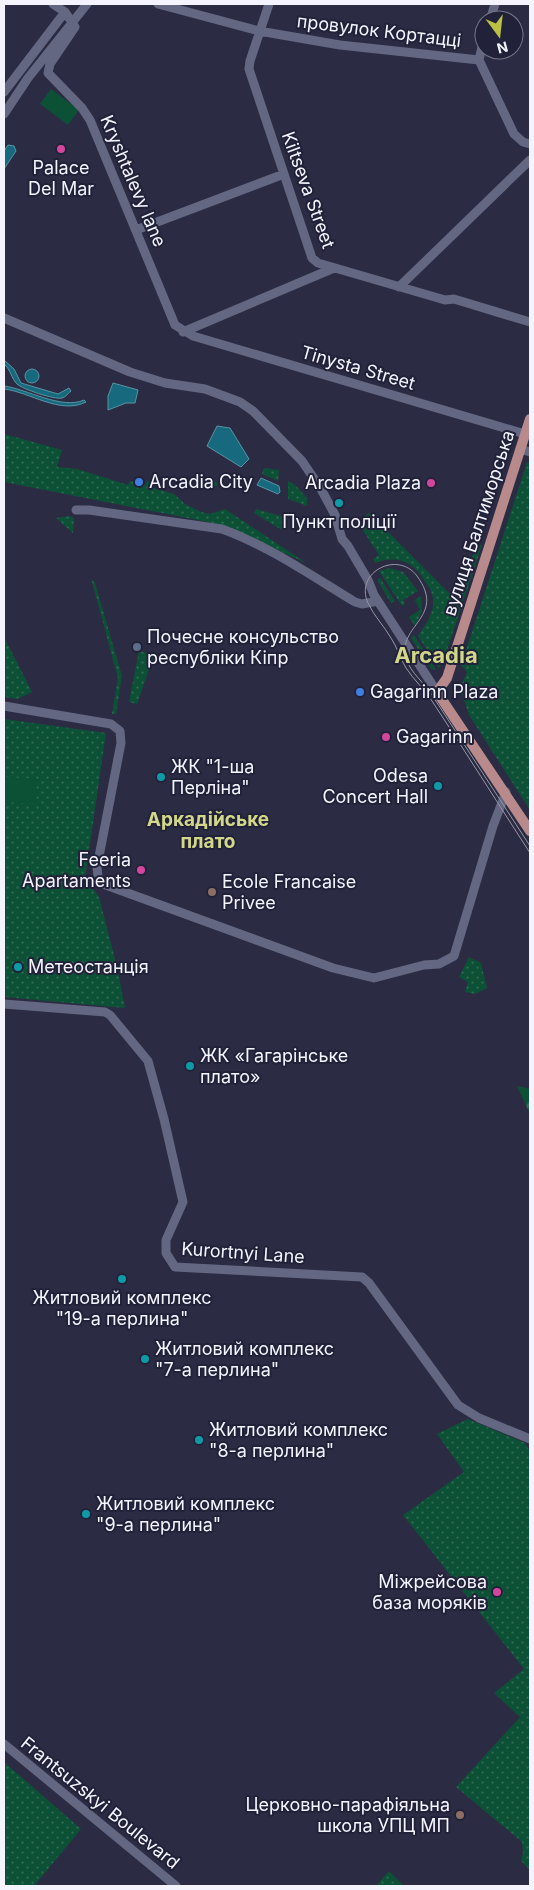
<svg xmlns="http://www.w3.org/2000/svg" width="534" height="1890" font-family="Inter,sans-serif">
  <defs>
    <pattern id="grass-dots" width="8" height="8" patternUnits="userSpaceOnUse" patternTransform="scale(1.25)"><rect width="8" height="8" fill="#0c5136"/><path d="M2 2h.1M6 6h.1" fill="none" stroke="#306b54" stroke-width="1.8" stroke-linecap="round"/></pattern>
    <pattern id="forest-firs" width="22" height="20" patternUnits="userSpaceOnUse" patternTransform="scale(1.25)"><rect width="22" height="20" fill="#0c5136"/><path d="M5 1l3.5 6h-7zM16 11l3.5 6h-7z" fill="#306b54"/></pattern>
  </defs>
  <rect width="100%" height="100%" fill="#2b2c43"/>
  <path fill="url(#grass-dots)" d="M4 434 62 450 57 467 77 469 128 485 130 481 145 485 147 481 151 482 150 487 174 494 185 504 201 512 210 514 225 509 306 563 234 530 213 523 4 482Z
    M527 462 530 463V810L469 715 460 687 467 673 465 669 461 666Z
    M264 468 279 470 278 481 262 474Z
    M209 476 217 483V486H206L202 481Z
    M288 481 295 485 307 498V506L288 499Z
    M256 509 288 518 282 530 254 513Z
    M369 513 449 593 462 588 476 545H482L444 659 439 668 418 636C424 626 432 617 433 605 434 595 430 588 424 580 413 561 396 555 375 563L373 559 379 555 357 521Z
    M70 516 74 518 73 533 56 518Z
    M389 568 403 572 418 591 403 600 405 604 402 606 379 571Z
    M91 578 95 583 122 676 116 714H112L118 678Z
    M380 578 395 601 391 603 377 580Z
    M421 596 422 611 415 626 409 617 420 610 415 600Z
    M414 635 436 669 435 670 431 669 411 638Z
    M4 637 32 692 17 699 4 697Z
    M139 651 154 655 137 704 129 702Z
    M4 719 106 733 85 878 99 897 117 967 125 1008 4 997Z
    M469 957 481 963 487 988 475 994 465 992 468 982 459 977Z
    M468 1419 525 1443 530 1452V1870L521 1861 523 1853 522 1842 456 1787 520 1717 494 1693 524 1669 403 1515 464 1472 437 1434Z
    M4 1762 81 1829 34 1886H4Z
    M389 1871 404 1886H376Z"/>
  <path fill="url(#forest-firs)" d="M517 1086 530 1089V1114Z"/>
  <path fill="#0c5136" d="M51 89 79 110 68 125 40 104Z
    M4 777 37 779 36 804 4 802Z"/>
  <path fill="#17697d" stroke="#5993a3" d="M8 145 14 146 16 151 4 169V151Z
    M4 360 14 369 21 383 58 394 69 388 71 391C68 393 66 397 62 398 55 400 22 389 17 384 11 378 11 370 4 364Z
    M25 376a7 7 0 1 1 14 0a7 7 0 1 1-14 0Z
    M113 383 138 390 135 403H126L108 410V396Z
    M4 386C27 389 62 410 84 400L86 402C60 415 30 392 4 389Z
    M217 426 230 428 249 459 241 467 207 446Z
    M261 478 279 486 280 492 278 494 257 485Z"/>
  <g fill="none" stroke-linecap="round" stroke-linejoin="round">
    <path stroke="#646781" stroke-width="9" d="M53 4 65 12 75 27 50 64 48 73 82 108 90 120 175 325 193 336 525 434
      M158 4 259 31 340 45 479 60
      M269 4 250 61 249 69 312 258 318 263 445 300 454 299 530 322
      M490 20 495 4
      M484 38 479 60 514 134 523 142 530 144
      M4 92 65 12
      M4 114 28 78 87 4
      M136 230 284 174
      M399 287 530 160
      M4 318 130 372 165 383 205 389 240 402 253 411 302 461 321 489 335 515 342 539 348 546 368 580 374 595 437 692
      M183 332 334 268
      M520 449 530 452
      M76 510H89L222 529C269 546 312 576 355 602L362 604 378 601
      M4 706 111 724 120 731 121 743 97 867 98 877 103 884 333 968 374 978 424 965 439 964 454 956 493 826 506 792
      M4 1004 105 1012 110 1015 148 1061 164 1119 183 1202 166 1240V1253L175 1267 362 1277 369 1283 458 1405 479 1418 530 1439
      M4 1744 176 1886"/>
    <path stroke="#b88a8b" stroke-width="10" d="M530 419 447 678 437 692 530 831"/>
    <path stroke="#9596a5" stroke-width="1" d="M530 846 432 695C424 682 411 674 406 658 397 625 447 617 417 576 398 550 354 572 368 603 374 616 384 626 391 638 397 647 400 658 406 668 414 680 424 689 432 701 465 751 497 802 530 853"/>
  </g>
  <g fill="#d1479c" stroke="#212239" stroke-width="2">
    <circle cx="61" cy="149" r="5"/>
    <circle cx="431" cy="483" r="5"/>
    <circle cx="386" cy="737" r="5"/>
    <circle cx="141" cy="870" r="5"/>
    <circle cx="497" cy="1592" r="5"/>
  </g>
  <g fill="#3f7fe0" stroke="#212239" stroke-width="2">
    <circle cx="139" cy="482" r="5"/>
    <circle cx="360" cy="692" r="5"/>
  </g>
  <g fill="#0f9aa8" stroke="#212239" stroke-width="2">
    <circle cx="339" cy="503" r="5"/>
    <circle cx="161" cy="777" r="5"/>
    <circle cx="438" cy="786" r="5"/>
    <circle cx="18" cy="967" r="5"/>
    <circle cx="190" cy="1066" r="5"/>
    <circle cx="122" cy="1279" r="5"/>
    <circle cx="145" cy="1359" r="5"/>
    <circle cx="199" cy="1440" r="5"/>
    <circle cx="86" cy="1514" r="5"/>
  </g>
  <circle fill="#5c6f8a" stroke="#212239" stroke-width="2" cx="137" cy="647" r="5"/>
  <g fill="#8d6e63" stroke="#212239" stroke-width="2">
    <circle cx="212" cy="892" r="5"/>
    <circle cx="460" cy="1815" r="5"/>
  </g>
  <g text-anchor="middle" stroke-width="4" stroke-linejoin="round" paint-order="stroke">
    <g font-size="18" fill="#f3f4fd" stroke="#212239">
      <text transform="translate(379 31) rotate(7)" y="6">провулок Кортацці</text>
      <text transform="translate(133 181) rotate(67)" y="6">Kryshtalevy lane</text>
      <text transform="translate(308 190) rotate(70)" y="6">Kiltseva Street</text>
      <text transform="translate(358 368) rotate(16)" y="6">Tinysta Street</text>
      <text transform="translate(479 523) rotate(-72)" y="6">вулиця Балтиморська</text>
      <text transform="translate(243 1253) rotate(4)" y="6">Kurortnyi Lane</text>
      <text transform="translate(100 1803) rotate(39)" y="6">Frantsuzskyi Boulevard</text>
    </g>
    <g font-size="18" fill="#f3f4fd" stroke="#212239" text-anchor="start">
      <text x="61" y="174" text-anchor="middle">Palace<tspan x="61" dy="21">Del Mar</tspan></text>
      <text x="149" y="488">Arcadia City</text>
      <text x="421" y="489" text-anchor="end">Arcadia Plaza</text>
      <text x="339" y="528" text-anchor="middle">Пункт поліції</text>
      <text x="147" y="643">Почесне консульство<tspan x="147" dy="21">республіки Кіпр</tspan></text>
      <text x="370" y="698">Gagarinn Plaza</text>
      <text x="396" y="743">Gagarinn</text>
      <text x="171" y="773">ЖК "1-ша<tspan x="171" dy="21">Перліна"</tspan></text>
      <text x="428" y="782" text-anchor="end">Odesa<tspan x="428" dy="21">Concert Hall</tspan></text>
      <text x="131" y="866" text-anchor="end">Feeria<tspan x="131" dy="21">Apartaments</tspan></text>
      <text x="222" y="888">Ecole Francaise<tspan x="222" dy="21">Privee</tspan></text>
      <text x="28" y="973">Метеостанція</text>
      <text x="200" y="1062">ЖК «Гагарінське<tspan x="200" dy="21">плато»</tspan></text>
      <text x="122" y="1304" text-anchor="middle">Житловий комплекс<tspan x="122" dy="21">"19-а перлина"</tspan></text>
      <text x="155" y="1355">Житловий комплекс<tspan x="155" dy="21">"7-а перлина"</tspan></text>
      <text x="209" y="1436">Житловий комплекс<tspan x="209" dy="21">"8-а перлина"</tspan></text>
      <text x="96" y="1510">Житловий комплекс<tspan x="96" dy="21">"9-а перлина"</tspan></text>
      <text x="487" y="1588" text-anchor="end">Міжрейсова<tspan x="487" dy="21">база моряків</tspan></text>
      <text x="450" y="1811" text-anchor="end">Церковно-парафіяльна<tspan x="450" dy="21">школа УПЦ МП</tspan></text>
    </g>
    <g font-size="19" font-weight="bold" fill="#d2d789" stroke="#212239">
      <text x="208" y="826">Аркадійське<tspan x="208" dy="22">плато</tspan></text>
    </g>
    <g font-size="22" font-weight="bold" fill="#d2d789" stroke="#212239">
      <text x="436" y="663">Arcadia</text>
    </g>
  </g>
  <rect width="534" height="1890" fill="none" stroke="#f3f4fd" stroke-width="10"/>
  <g transform="translate(499 35) rotate(165)"><circle r="24" fill="#212239" stroke="#757687"/>
  <path d="M0-4L9 19L0 12L-9 19Z" fill="#bbc045"/>
  <text y="-8" font-size="14" font-weight="bold" text-anchor="middle" fill="#f3f4fd">N</text>
  </g>
</svg>
